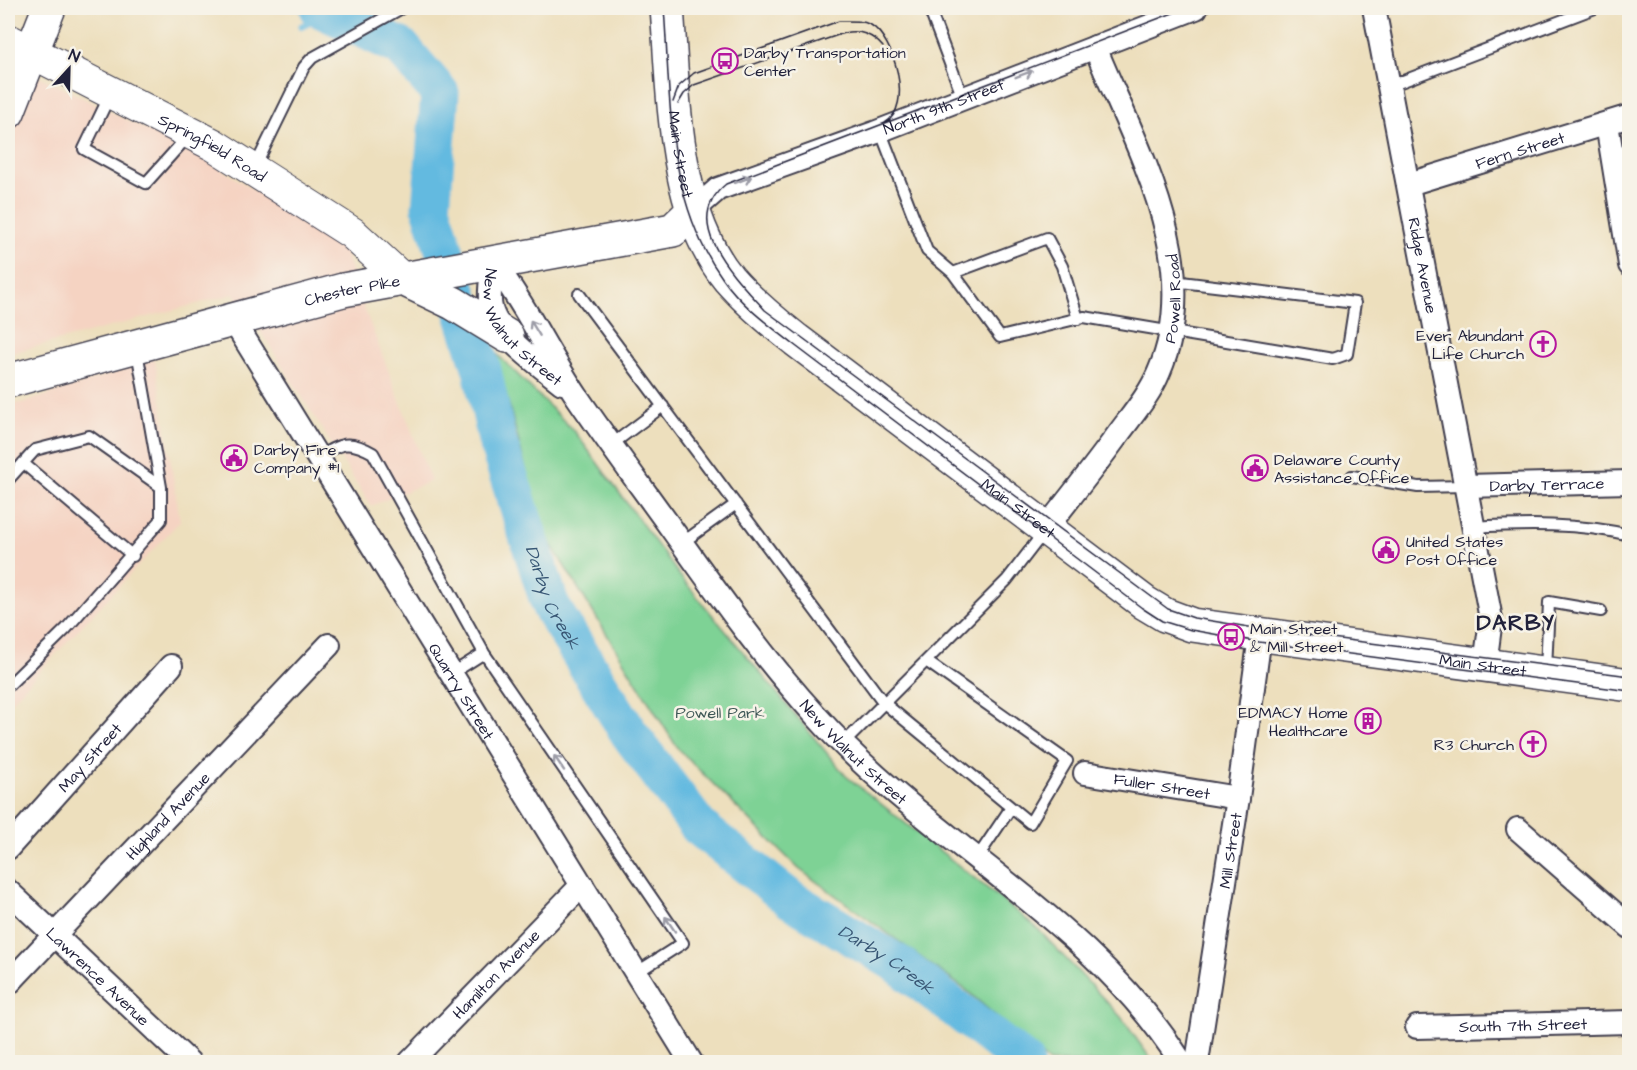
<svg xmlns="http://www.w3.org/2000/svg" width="1637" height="1070" font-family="'Architects Daughter',sans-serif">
  <rect width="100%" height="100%" fill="#f7f3e8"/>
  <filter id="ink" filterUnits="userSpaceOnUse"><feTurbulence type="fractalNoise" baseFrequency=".0167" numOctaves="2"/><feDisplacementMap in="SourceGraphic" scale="12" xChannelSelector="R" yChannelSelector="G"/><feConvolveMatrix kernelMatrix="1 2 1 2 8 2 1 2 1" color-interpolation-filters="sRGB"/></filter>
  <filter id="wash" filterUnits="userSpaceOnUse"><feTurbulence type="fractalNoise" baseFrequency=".008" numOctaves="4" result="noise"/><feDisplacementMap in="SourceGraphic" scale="24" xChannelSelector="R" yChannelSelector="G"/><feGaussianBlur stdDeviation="1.35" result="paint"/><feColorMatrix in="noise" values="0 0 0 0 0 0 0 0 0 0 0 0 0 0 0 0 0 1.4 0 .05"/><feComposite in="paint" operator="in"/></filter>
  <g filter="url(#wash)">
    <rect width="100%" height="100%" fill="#eddfbd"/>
    <path fill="#f5d3c2" d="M8 61 204 158 344 248 356 287 431 481 371 506 250 315 234 294 8 354Z
      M155 359 180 521 8 705V405L26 402Z"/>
    <path fill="#7ed295" stroke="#507a68" stroke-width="1.5" d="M495 352 575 432 680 576 846 776 1036 927 1121 1017 1153 1062H1049L966 990 799 869 678 749 542 530Z"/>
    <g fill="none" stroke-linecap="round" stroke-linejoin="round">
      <path stroke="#63bae0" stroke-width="7" d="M302 26 331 12"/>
      <path stroke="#63bae0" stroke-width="39" id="s1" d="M319 8 401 47 440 93 431 208 482 370 497 440 551 607 629 733 699 827 790 899 898 964 1024 1062"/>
    </g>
  </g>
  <g filter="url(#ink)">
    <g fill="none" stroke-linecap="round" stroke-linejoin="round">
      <g stroke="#403e4e" stroke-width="14">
        <path id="lane" d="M929 8 963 98
          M1390 86 1595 8
          M110 95 84 149 146 183 189 135
          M880 130 927 251 953 273 1000 337 1084 317 1333 359 1347 354 1355 303 1173 281
          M255 167 304 67 312 58 402 8
          M953 273 1047 238 1062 266 1078 319
          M579 294 884 703 1030 823 1067 761 926 661
          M611 445 663 406
          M317 458C340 443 349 439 373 453L484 653 683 943 636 973
          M23 463 133 556
          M1352 476 1418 487 1466 486
          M8 480 35 450 89 436 161 487 137 351
          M1473 527C1526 524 1578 523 1630 535
          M682 543 736 504
          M1546 670 1549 602 1601 611
          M451 674 484 653
          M8 686 66 629 161 520V487
          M843 744 1007 580 1044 532
          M977 858 1010 809"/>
      </g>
      <g stroke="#403e4e" stroke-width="26">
        <g id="street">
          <path id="s2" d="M1374 8 1491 619 1485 665"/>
          <path d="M1607 124 1630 265"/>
          <path id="s3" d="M1409 184 1630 116"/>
          <path id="s4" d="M694 210 718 189 874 133 1196 8"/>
          <path id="s5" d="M493 262C526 305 548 354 578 398 608 442 640 485 671 528 718 594 764 659 818 718 930 843 1089 917 1181 1062"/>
          <path id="s6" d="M493 262C492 274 489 287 490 300 490 332 539 364 562 383"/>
          <path id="s7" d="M233 320 691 1062"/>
          <path id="s8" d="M1466 486 1630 482"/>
          <path id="s9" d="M1047 527C1071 496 1096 465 1119 433 1133 414 1150 394 1159 372 1206 263 1135 146 1095 47"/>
          <path id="s10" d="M1085 773 1238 798"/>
          <path d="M1518 829 1630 927"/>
          <path id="s11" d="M8 848 171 666"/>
          <path id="s12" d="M8 891 189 1062"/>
          <path id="s13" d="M8 984 329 645"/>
          <path id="s14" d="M1417 1027 1630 1022"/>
          <path id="s15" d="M410 1062 582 885"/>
          <path id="s16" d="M1197 1062 1238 798 1260 636"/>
        </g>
      </g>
      <g stroke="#403e4e" stroke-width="34">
        <g id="secondary">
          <path id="s17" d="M8 40 214 145 352 233 401 278"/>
        </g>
      </g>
      <g stroke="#403e4e" stroke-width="36">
        <g id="primary">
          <path id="s18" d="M667 8C674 92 672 210 729 279 749 302 772 321 796 340L1145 603 1165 615 1192 625 1630 685"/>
          <path d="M8 112 49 8"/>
          <path d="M401 278 453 303 507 336"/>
          <path id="s19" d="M8 381 343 290 673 230 694 210"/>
        </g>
      </g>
      <use href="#lane" stroke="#fff" stroke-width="10"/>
      <use href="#street" stroke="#fff" stroke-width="22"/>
      <use href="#secondary" stroke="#fff" stroke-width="32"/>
      <use href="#primary" stroke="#fff" stroke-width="33"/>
      <path stroke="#22223b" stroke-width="1.5" d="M664 8C671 100 666 201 723 279 741 305 769 325 793 344L1142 608 1162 621 1191 630 1259 642 1630 691
        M1186 8 726 184C678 223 736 278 765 310L1168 609 1194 618 1261 629 1630 676
        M673 102 679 86 694 73 839 21C850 21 861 20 871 25 894 39 914 106 885 123
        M678 104 684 94 694 85 844 33C859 29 873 35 883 47"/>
    </g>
    <defs><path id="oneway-shaft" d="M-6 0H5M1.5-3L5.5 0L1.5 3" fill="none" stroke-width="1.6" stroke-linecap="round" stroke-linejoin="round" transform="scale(1.5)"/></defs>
    <g stroke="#9c9ca7">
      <use href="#oneway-shaft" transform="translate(1024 74) rotate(-21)"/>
      <use href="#oneway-shaft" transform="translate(743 180) rotate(-20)"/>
      <use href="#oneway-shaft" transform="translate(535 328) rotate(-121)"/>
      <use href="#oneway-shaft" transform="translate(559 763) rotate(-124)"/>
      <use href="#oneway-shaft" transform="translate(670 924) rotate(-124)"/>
    </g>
  </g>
  <defs>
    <g id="bus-ring" transform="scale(1.35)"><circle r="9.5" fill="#f7f3e8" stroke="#b5179e" stroke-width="1.5"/><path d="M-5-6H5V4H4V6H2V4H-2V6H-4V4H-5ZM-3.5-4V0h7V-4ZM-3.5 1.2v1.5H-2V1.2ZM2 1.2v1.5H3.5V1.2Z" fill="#b5179e"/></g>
    <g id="church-ring" transform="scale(1.35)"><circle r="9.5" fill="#f7f3e8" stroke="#b5179e" stroke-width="1.5"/><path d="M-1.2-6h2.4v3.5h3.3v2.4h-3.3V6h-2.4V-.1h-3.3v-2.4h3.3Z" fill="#b5179e"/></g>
    <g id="civic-ring" transform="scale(1.35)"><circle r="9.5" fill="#f7f3e8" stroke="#b5179e" stroke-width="1.5"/><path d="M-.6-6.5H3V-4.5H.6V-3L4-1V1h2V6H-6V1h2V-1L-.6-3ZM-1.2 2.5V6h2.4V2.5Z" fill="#b5179e"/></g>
    <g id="building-ring" transform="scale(1.35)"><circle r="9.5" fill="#f7f3e8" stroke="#b5179e" stroke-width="1.5"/><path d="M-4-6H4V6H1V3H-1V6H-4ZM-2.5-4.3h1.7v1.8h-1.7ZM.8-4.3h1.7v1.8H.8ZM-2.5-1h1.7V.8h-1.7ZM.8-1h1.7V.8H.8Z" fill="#b5179e"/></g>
  </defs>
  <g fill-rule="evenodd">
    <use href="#bus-ring" x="725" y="61"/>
    <use href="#church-ring" x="1543" y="344"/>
    <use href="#civic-ring" x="234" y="458"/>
    <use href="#civic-ring" x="1255" y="468"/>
    <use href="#civic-ring" x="1386" y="550"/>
    <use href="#bus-ring" x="1231" y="637"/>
    <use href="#building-ring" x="1368" y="721"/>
    <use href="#church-ring" x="1533" y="744"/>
  </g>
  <g text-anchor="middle" stroke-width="5" stroke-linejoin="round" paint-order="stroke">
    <g font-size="16" fill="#22223b" stroke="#f7f3e8" text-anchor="start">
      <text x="744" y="58">Darby Transportation<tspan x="744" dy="18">Center</tspan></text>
      <text x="1524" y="341" text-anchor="end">Ever Abundant<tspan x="1524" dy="18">Life Church</tspan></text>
      <text x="254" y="455">Darby Fire<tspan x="254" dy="18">Company #1</tspan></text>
      <text x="1274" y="465">Delaware County<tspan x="1274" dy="18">Assistance Office</tspan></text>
      <text x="1406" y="547">United States<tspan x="1406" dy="18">Post Office</tspan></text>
      <text x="1250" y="634">Main Street<tspan x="1250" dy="18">&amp; Mill Street</tspan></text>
      <text x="1348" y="718" text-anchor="end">EDMACY Home<tspan x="1348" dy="18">Healthcare</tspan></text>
      <text x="1514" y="750" text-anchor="end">R3 Church</text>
    </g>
    <g font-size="16" fill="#22223b" stroke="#f7f3e8">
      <text dy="6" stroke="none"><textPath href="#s4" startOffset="272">North 9th Street</textPath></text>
      <text dy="6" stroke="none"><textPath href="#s17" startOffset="231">Springfield Road</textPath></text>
      <text dy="6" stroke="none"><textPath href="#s3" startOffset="116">Fern Street</textPath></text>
      <text dy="6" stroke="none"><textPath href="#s18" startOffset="147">Main Street</textPath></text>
      <text dy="6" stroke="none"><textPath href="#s2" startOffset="262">Ridge Avenue</textPath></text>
      <text dy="6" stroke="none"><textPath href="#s19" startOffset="356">Chester Pike</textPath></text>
      <text dy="6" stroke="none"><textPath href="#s9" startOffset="267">Powell Road</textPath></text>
      <text dy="6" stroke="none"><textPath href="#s6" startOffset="78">New Walnut Street</textPath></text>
      <text dy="6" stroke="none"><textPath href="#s8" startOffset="81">Darby Terrace</textPath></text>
      <text dy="6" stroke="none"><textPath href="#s18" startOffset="652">Main Street</textPath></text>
      <text dy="6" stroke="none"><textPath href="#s18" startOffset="1156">Main Street</textPath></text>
      <text dy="6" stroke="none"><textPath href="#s7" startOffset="436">Quarry Street</textPath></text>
      <text dy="6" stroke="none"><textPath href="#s5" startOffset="610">New Walnut Street</textPath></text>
      <text dy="6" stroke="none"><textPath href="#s11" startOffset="122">May Street</textPath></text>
      <text dy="6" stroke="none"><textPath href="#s10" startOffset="78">Fuller Street</textPath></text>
      <text dy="6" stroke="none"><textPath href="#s13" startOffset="232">Highland Avenue</textPath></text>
      <text dy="6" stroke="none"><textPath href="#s16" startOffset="214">Mill Street</textPath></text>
      <text dy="6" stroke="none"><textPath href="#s15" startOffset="123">Hamilton Avenue</textPath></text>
      <text dy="6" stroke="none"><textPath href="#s12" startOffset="124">Lawrence Avenue</textPath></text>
      <text dy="6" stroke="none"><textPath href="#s14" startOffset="106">South 7th Street</textPath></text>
    </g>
    <g font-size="16" fill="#3e5756" stroke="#f7f3e8">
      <text x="720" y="718">Powell Park</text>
    </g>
    <g font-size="18" font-style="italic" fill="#395775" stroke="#f7f3e8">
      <text dy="6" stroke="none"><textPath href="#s1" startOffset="675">Darby Creek</textPath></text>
      <text dy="6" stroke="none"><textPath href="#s1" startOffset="1179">Darby Creek</textPath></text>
    </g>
    <g font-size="22" font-weight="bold" letter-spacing="1.5" fill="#22223b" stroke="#f7f3e8">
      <text x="1516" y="630">DARBY</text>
    </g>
  </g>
  <rect width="1637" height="1070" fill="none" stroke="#f7f3e8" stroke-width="30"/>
  <g transform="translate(69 69) rotate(22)" stroke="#f7f3e8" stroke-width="4.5" paint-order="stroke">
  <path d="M0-4.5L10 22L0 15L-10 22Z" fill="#22223b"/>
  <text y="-9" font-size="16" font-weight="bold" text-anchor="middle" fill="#22223b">N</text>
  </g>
</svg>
